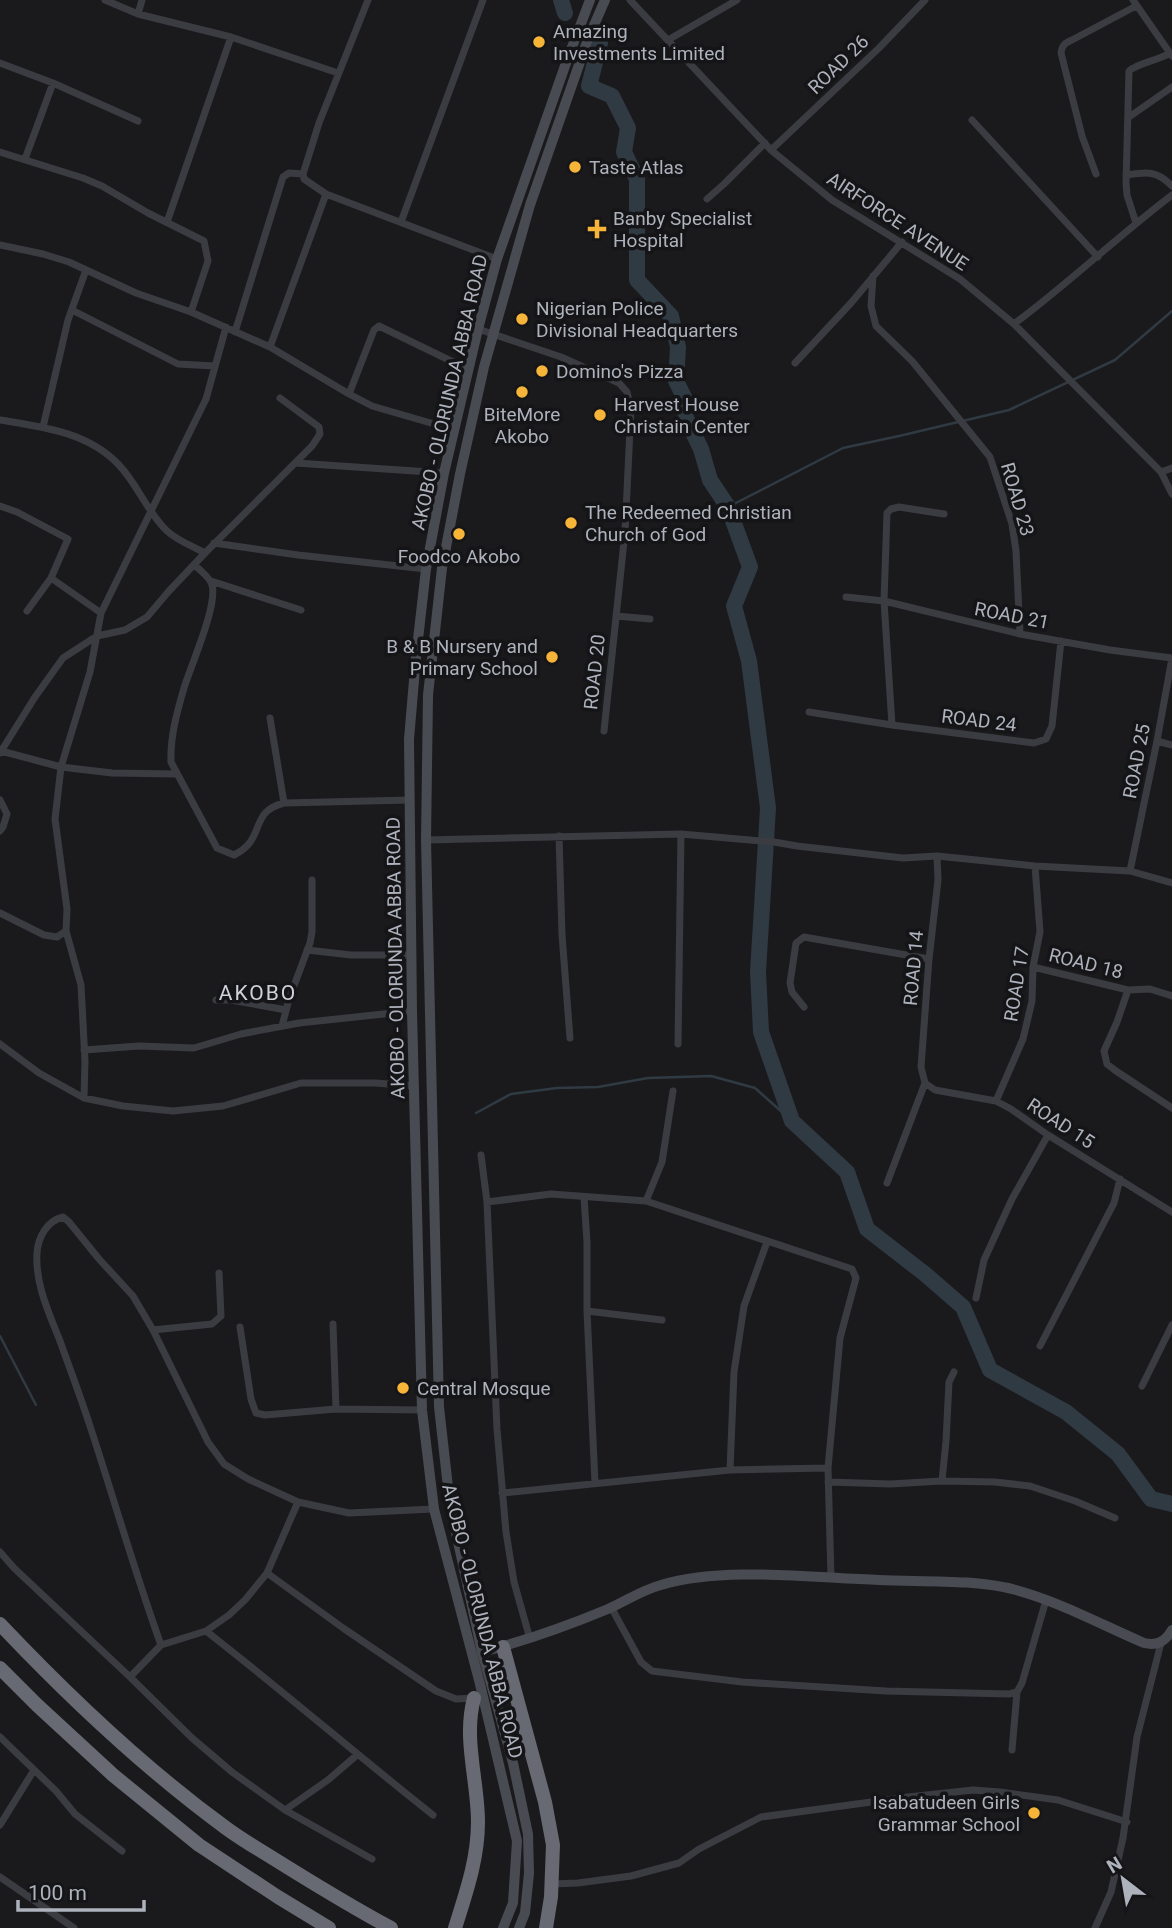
<svg xmlns="http://www.w3.org/2000/svg" width="1172" height="1928" font-family="Roboto,sans-serif">
  <rect width="100%" height="100%" fill="#1a1a1d"/>
  <g fill="none" stroke-linecap="round" stroke-linejoin="round">
    <path stroke="#303a42" stroke-width="2.5" d="M728 507 843 448 899 436 1009 410 1115 360 1172 311
      M476 1113 511 1094 557 1088 598 1087 648 1078 711 1076 755 1088 792 1121
      M0 1336 36 1405"/>
    <path stroke="#303a42" stroke-width="16" d="M561 0 565 13
      M600 43 589 86 612 96 628 128 624 152 637 179V280L671 316 678 347 676 381 684 397 686 418 701 449 710 480 728 507 750 567 734 606 749 661 768 808 758 972 761 1032 792 1121 847 1172 867 1229 925 1274 963 1307 990 1370 1066 1412 1118 1454 1151 1499 1172 1504"/>
    <path stroke="#3b3c42" stroke-width="7" d="M105 0 138 14 231 37 338 73
      M368 0 319 123 303 174 304 179 326 194 497 259
      M630 0 771 150 832 200 960 279 1014 324 1161 472 1172 494
      M1133 0 1172 56
      M138 14 142 0
      M668 40 737 0
      M0 63 53 83 138 121
      M1129 117 1172 87
      M972 120 1098 257
      M771 150 879 48 925 0
      M0 152 83 178 102 186 148 213 204 241 208 261 191 312
      M25 159 53 83
      M1096 174 1082 136 1061 53C1062 45 1065 43 1072 40L1136 6
      M1126 175C1147 172 1156 170 1172 186
      M707 199 724 184 765 143
      M167 222 231 37
      M401 222 483 0
      M1136 223 1127 195 1126 183 1129 71C1138 63 1157 61 1170 53
      M0 245 43 254 69 262 136 293 191 312 270 347 349 394 372 406 455 430
      M873 276 871 306 876 326 912 361 990 457 1012 524 1016 551 1020 634
      M72 310 178 364 215 366
      M1014 324C1069 283 1118 236 1172 195
      M478 329 561 357 619 383 627 392 631 409 625 532 604 731
      M235 332 283 177 289 173 303 174
      M270 347 326 194
      M795 363 851 303 902 242
      M349 394 374 330 379 326 449 360 469 368
      M0 420C43 427 88 432 119 465 138 485 147 512 167 531 178 541 192 546 205 553
      M43 427 68 320 86 270
      M296 463 444 473
      M1161 472 1172 468
      M0 506 17 512 68 539 51 578 27 611
      M214 543 298 555 426 569
      M195 565C200 571 210 577 212 585 218 605 191 665 184 688 177 712 170 737 171 762L217 848 234 855C267 839 248 812 284 803L410 800
      M51 578 101 613
      M211 581 301 610
      M846 597 884 601 1020 634 1110 650 1172 658
      M616 616 650 619
      M809 712 892 725 1034 743 1046 739 1052 726 1061 641
      M270 718 284 803
      M892 725 884 601 887 513 891 509 899 507 944 514
      M1157 741 1172 745
      M1 751 61 767 112 773 176 774
      M0 753 35 697 63 658 97 636 125 630 147 617 169 591 205 553 312 446 320 434 319 427 280 398
      M0 800 7 814 3 827 0 831
      M559 836 562 935 570 1038
      M426 840 681 834 774 842 797 846 903 858 937 856 1035 866 1130 871 1172 883
      M1130 871 1157 741 1172 658
      M0 913 44 935 57 937 66 931
      M307 950 351 955H411
      M1033 967 1128 990 1150 989 1172 996
      M1128 990 1117 1022 1104 1051 1107 1064 1116 1071 1172 1108
      M216 1000H231L286 1010
      M804 1007 792 992 790 983 796 943 804 937 929 959
      M282 1026 289 999 310 943 312 932V880
      M0 1044 39 1073 84 1098 123 1106 173 1111 223 1106 301 1083H375L415 1086
      M678 1044 681 834
      M84 1050 139 1046 194 1048 241 1034 299 1023 412 1011
      M925 1083 935 1090 996 1101 1011 1109 1048 1135 1172 1212
      M925 1083 921 1067 929 959 938 880 937 856
      M84 1098 85 1061 81 985 66 931 67 909 55 819 61 767 90 672 101 613 206 399 226 327
      M996 1101 1023 1039 1032 1001 1033 967 1040 932 1035 866
      M481 1155 487 1202 497 1429 506 1532 514 1582 530 1639
      M887 1183 925 1083
      M584 1197 587 1242V1311L595 1483
      M646 1201 662 1162 673 1091
      M487 1202 551 1194 646 1201 852 1269 856 1278 840 1338 828 1468 831 1578
      M976 1298 984 1260 1012 1199 1048 1135
      M587 1311 662 1320
      M333 1324 336 1409
      M240 1327 251 1399 256 1413 265 1415 336 1409 422 1410
      M153 1330 212 1324 221 1316 219 1273
      M1040 1346 1114 1203 1120 1179
      M1142 1386 1172 1325
      M730 1470 734 1372 744 1306 767 1242
      M942 1481 946 1441 949 1382 954 1372
      M828 1482 890 1484 942 1481 995 1482 1030 1486 1075 1501 1115 1518
      M502 1493 730 1470 828 1468
      M0 1552 14 1568 130 1677 192 1738 232 1772 285 1810 372 1859
      M267 1573 343 1628 436 1691 456 1699 474 1698 475 1696
      M611 1607 641 1662 652 1671 742 1682 886 1691 1009 1694 1017 1692
      M206 1631C283 1691 357 1755 433 1815
      M161 1645C135 1573 114 1499 90 1426 81 1398 70 1369 60 1341 49 1313 35 1284 37 1253 38 1237 47 1221 63 1217L69 1222 99 1259 133 1296 153 1330 208 1442 224 1464 248 1479 298 1502 349 1513 434 1509
      M130 1677 161 1645 206 1631 229 1615 245 1600 267 1573 298 1502
      M0 1737 56 1791 75 1814 122 1851
      M1012 1750 1017 1692 1022 1683 1046 1600
      M285 1810 328 1780 357 1755
      M0 1825 34 1770
      M0 1877 74 1928
      M551 1884 578 1883 631 1876 679 1863 699 1849 761 1817 908 1797 973 1790 1000 1792 1058 1800 1127 1822
      M1095 1928 1111 1892 1123 1838 1137 1737 1161 1643"/>
    <path stroke="#494b52" stroke-width="10" d="M482 1652C525 1641 567 1626 608 1609 626 1601 642 1590 661 1585 724 1566 813 1578 879 1580 922 1582 975 1579 1016 1590 1060 1602 1102 1625 1144 1643 1157 1646 1165 1642 1172 1630
      M503 1928 513 1903 517 1841 480 1684 434 1509 422 1410 412 1011 409 739 416 657 426 569 444 473 478 329 497 259 566 63 590 0
      M519 1928 525 1913 529 1873 528 1834 513 1763 482 1652 450 1505 439 1407 426 840 428 695 442 568 460 474 484 367 530 205 588 39 605 0"/>
    <path stroke="#676a73" stroke-width="14" d="M0 1624C70 1698 144 1768 226 1828 241 1839 256 1848 271 1857 311 1882 350 1906 391 1928
      M503 1647 545 1802 553 1845 551 1897 546 1928
      M0 1668 37 1705 113 1775 199 1845 278 1897 329 1928
      M455 1928C466 1893 478 1859 478 1822 478 1781 463 1739 474 1698"/>
  </g>
  <g fill="#f6b539" stroke="#151518" stroke-width="2.5">
    <circle cx="539" cy="42" r="7"/>
    <circle cx="575" cy="167" r="7"/>
    <path d="M593.5 218.5h7v7h7v7h-7v7h-7v-7h-7v-7h7z"/>
    <circle cx="522" cy="319" r="7"/>
    <circle cx="542" cy="371" r="7"/>
    <circle cx="522" cy="392" r="7"/>
    <circle cx="600" cy="415" r="7"/>
    <circle cx="571" cy="523" r="7"/>
    <circle cx="459" cy="534" r="7"/>
    <circle cx="552" cy="657" r="7"/>
    <circle cx="403" cy="1388" r="7"/>
    <circle cx="1034" cy="1813" r="7"/>
  </g>
  <g text-anchor="middle" stroke-width="7" stroke-linejoin="round" paint-order="stroke">
    <g font-size="19" fill="#adb2bc" stroke="#151518" text-anchor="start">
      <text x="553" y="38">Amazing<tspan x="553" dy="22">Investments Limited</tspan></text>
      <text x="589" y="174">Taste Atlas</text>
      <text x="613" y="225">Banby Specialist<tspan x="613" dy="22">Hospital</tspan></text>
      <text x="536" y="315">Nigerian Police<tspan x="536" dy="22">Divisional Headquarters</tspan></text>
      <text x="556" y="378">Domino's Pizza</text>
      <text x="614" y="411">Harvest House<tspan x="614" dy="22">Christain Center</tspan></text>
      <text x="522" y="421" text-anchor="middle">BiteMore<tspan x="522" dy="22">Akobo</tspan></text>
      <text x="585" y="519">The Redeemed Christian<tspan x="585" dy="22">Church of God</tspan></text>
      <text x="459" y="563" text-anchor="middle">Foodco Akobo</text>
      <text x="538" y="653" text-anchor="end">B &amp; B Nursery and<tspan x="538" dy="22">Primary School</tspan></text>
      <text x="417" y="1395">Central Mosque</text>
      <text x="1020" y="1809" text-anchor="end">Isabatudeen Girls<tspan x="1020" dy="22">Grammar School</tspan></text>
    </g>
    <g font-size="19" fill="#adb2bc" stroke="#151518">
      <text transform="translate(838 64) rotate(-44)" y="7">ROAD 26</text>
      <text transform="translate(898 221) rotate(33)" y="7">AIRFORCE AVENUE</text>
      <text transform="translate(449 392) rotate(-77)" y="7">AKOBO - OLORUNDA ABBA ROAD</text>
      <text transform="translate(1018 499) rotate(74)" y="7">ROAD 23</text>
      <text transform="translate(1012 615) rotate(11)" y="7">ROAD 21</text>
      <text transform="translate(594 672) rotate(-84)" y="7">ROAD 20</text>
      <text transform="translate(979 720) rotate(7)" y="7">ROAD 24</text>
      <text transform="translate(1136 761) rotate(-79)" y="7">ROAD 25</text>
      <text transform="translate(395 958) rotate(-91)" y="7">AKOBO - OLORUNDA ABBA ROAD</text>
      <text transform="translate(1086 963) rotate(14)" y="7">ROAD 18</text>
      <text transform="translate(913 968) rotate(-85)" y="7">ROAD 14</text>
      <text transform="translate(1016 984) rotate(-81)" y="7">ROAD 17</text>
      <text transform="translate(1061 1123) rotate(33)" y="7">ROAD 15</text>
      <text transform="translate(483 1621) rotate(76)" y="7">AKOBO - OLORUNDA ABBA ROAD</text>
    </g>
    <g font-size="21" letter-spacing="2" fill="#ced1d8" stroke="#151518">
      <text x="258" y="1000">AKOBO</text>
    </g>
  </g>
  <g transform="translate(1123 1879) rotate(329)" stroke="#151518" stroke-width="5" paint-order="stroke">
  <path d="M0-5L12 26L0 18L-12 26Z" fill="#adb2bc"/>
  <text y="-10" font-size="19" font-weight="bold" text-anchor="middle" fill="#adb2bc">N</text>
  </g>
  <path d="M18 1900v10h126v-10" fill="none" stroke="#adb2bc" stroke-width="3.5"/>
  <text x="28" y="1900" font-size="21" fill="#adb2bc" stroke="#151518" stroke-width="5" paint-order="stroke">100 m</text>
</svg>
